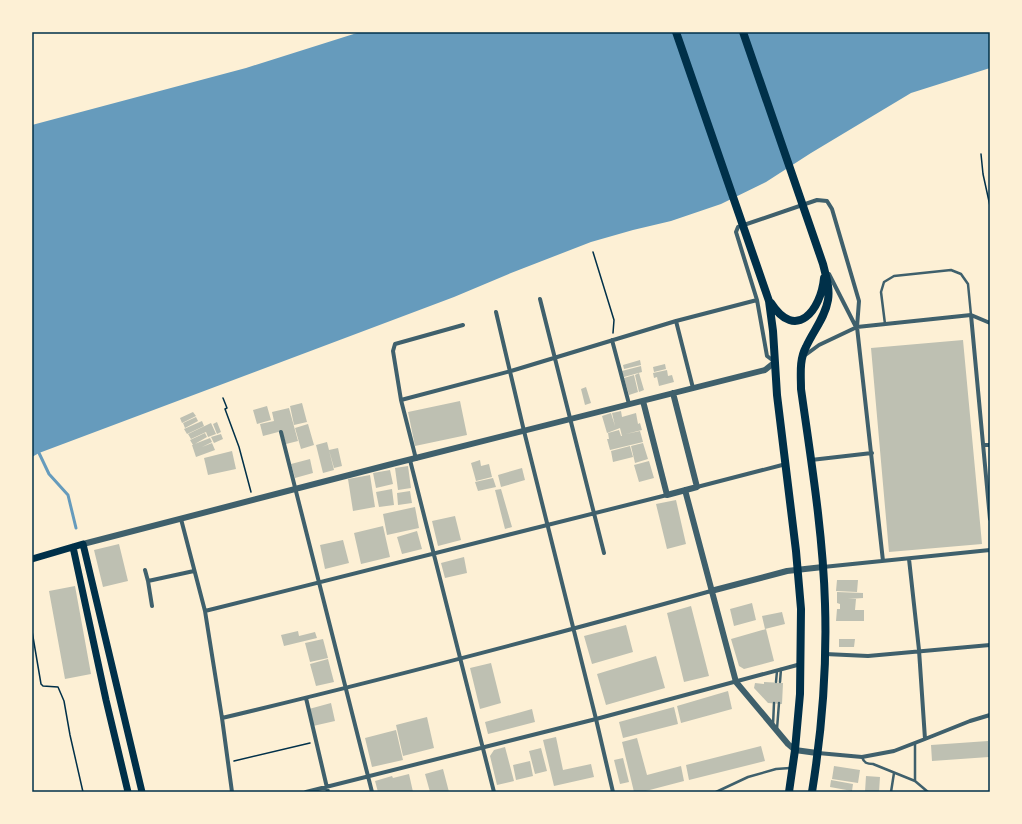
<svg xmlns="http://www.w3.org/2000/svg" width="1022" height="824" font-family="'PT Sans Narrow',sans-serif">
  <rect width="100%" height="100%" fill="#fdf0d5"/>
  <path fill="#669bbc" d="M360 32H990V68L911 93 811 153 766 182 721 204 671 221 633 230 591 242 511 273 454 297 39 453 32 457V125L246 68Z"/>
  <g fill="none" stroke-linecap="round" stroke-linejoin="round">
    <path stroke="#669bbc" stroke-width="3" d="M39 453 49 474 68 495 76 528"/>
  </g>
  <path fill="#bec0b2" d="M963 340 982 544 889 552 871 348Z
    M640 360 641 365 624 369 623 365Z
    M665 364 666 369 654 372 653 367Z
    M641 366 642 372 624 377 622 371Z
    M667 370 668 376 672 375 674 382 659 386 657 377 654 378 653 373Z
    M639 373 644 390 639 392 635 375Z
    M634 375 638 392 629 395 624 378Z
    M586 387 591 403 585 405 581 389Z
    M460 401 467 435 415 446 408 412Z
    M302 403 307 422 294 425 290 406Z
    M267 406 271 420 257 424 253 410Z
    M289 408 298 441 286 444 282 431 263 436 260 424 274 421 272 412Z
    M621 411 622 417 636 413 638 424 640 423 642 430 626 434 640 431 643 442 610 450 607 439H609L608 433 619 430 621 436H622L620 428 607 433 602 416 611 413 615 426 612 413Z
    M193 412 196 416 182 423 180 418Z
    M196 417 198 421 185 428 183 423Z
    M202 421 204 426 187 434 184 429Z
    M217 422 221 432 217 434 213 424Z
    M211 423 216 434 208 437 206 432 191 439 188 434Z
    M308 424 314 445 301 449 295 428Z
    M205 433 207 437 193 445 190 440Z
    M221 434 223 439 214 443 211 437Z
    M210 438 212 442 202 447 212 443 215 450 196 457 192 445Z
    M327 442 334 470 323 473 316 445Z
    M643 443 648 459 635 463 631 446Z
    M630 446 633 457 613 462 611 451Z
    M338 448 342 466 334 468 329 450Z
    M232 451 236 469 208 475 204 458Z
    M310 459 313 473 295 478 291 464Z
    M480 460 481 466 489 464 492 477 476 481 471 463Z
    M649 461 654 478 639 482 634 465Z
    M408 466 411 488 398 490 395 468Z
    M522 468 525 480 501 487 498 475Z
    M390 470 393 484 376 488 373 473Z
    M370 475 375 507 353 511 348 479Z
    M493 478 496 487 478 491 475 482Z
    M392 489 394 505 379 507 376 492Z
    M501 489 512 527 505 529 495 490Z
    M410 491 412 503 398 505 397 493Z
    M676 500 686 544 667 549 656 504Z
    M415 507 419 528 387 535 383 514Z
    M455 516 461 540 438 546 432 521Z
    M383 526 390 557 361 564 354 533Z
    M417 531 422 549 402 554 397 537Z
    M343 540 349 563 325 569 320 545Z
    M119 544 128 581 103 587 94 550Z
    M464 557 467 573 445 578 441 563Z
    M837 580H858L857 592 836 591Z
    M75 586 91 674 65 679 49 591Z
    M837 592 863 593V598L848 599H856L855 610H864V621H836L837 609H840V604L837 603Z
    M752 603 756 620 734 626 730 609Z
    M691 606 709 676 684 682 667 613Z
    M782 612 785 624 765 629 762 616Z
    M626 625 633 652 592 664 584 636Z
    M766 629 774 661 744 669 739 666 731 639Z
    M298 631 299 636 315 632 317 638 284 646 281 635Z
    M323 639 328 658 310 662 305 643Z
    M839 639H855L854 647H839Z
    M656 656 665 688 606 705 597 674Z
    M328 659 334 682 316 686 310 664Z
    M491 663 501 703 480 709 470 668Z
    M764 682 783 683 782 704 768 703 754 688 755 683 764 684Z
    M728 691 732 709 681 723 677 706Z
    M331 703 335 721 313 726 309 709Z
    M674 707 678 724 623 738 619 722Z
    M532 709 535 722 488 734 485 722Z
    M427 717 434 748 403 756 396 725Z
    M396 730 403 760 372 767 365 738Z
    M556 737 563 770 591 764 594 777 554 786 543 740Z
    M637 738 647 775 681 766 684 781 642 792H634L622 742Z
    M988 741 989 757 932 761 931 745Z
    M761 746 765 761 689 780 686 765Z
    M505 747 514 781 497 785 490 756 494 750Z
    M541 748 547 771 535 774 529 751Z
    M623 758 629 782 620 784 614 760Z
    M530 761 533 776 516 780 513 765Z
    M834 766 860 770 858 783 832 779Z
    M443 769 449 792H430L425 774Z
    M409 774 413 792H378L375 781 392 776 393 778Z
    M866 776 880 777 879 792H865Z
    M831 780 853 784 852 791 830 787Z"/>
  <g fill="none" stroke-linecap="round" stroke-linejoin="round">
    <path stroke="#003049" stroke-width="1.5" d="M981 154 983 174 990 206
      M593 252 614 320 613 333
      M223 398 227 408 225 409 239 447 251 492
      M32 631 41 684 43 686 58 687 64 701 70 735 83 792
      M234 761 310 743"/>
    <path stroke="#3f606c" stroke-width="2.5" d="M885 324 881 292 884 282 894 276 951 270 961 274 968 284 971 315
      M776 682 777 671
      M780 682 781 669
      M773 725 774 703
      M777 729 779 703
      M862 757C864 763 867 764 873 764L915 781 928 792
      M915 781V743
      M716 792 748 777 776 769 790 768
      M891 792 894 773"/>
    <path stroke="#3f606c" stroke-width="4" d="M829 274 856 327
      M540 299 604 553
      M496 312 524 431 596 719 613 792
      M971 315 990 519
      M676 321 693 388
      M612 340 629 404
      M804 356 819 345 857 327 971 315 990 323
      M775 362 767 356 757 300 736 232 738 227 817 200 827 201 832 209 859 301 857 327 883 561
      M401 400 511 371 676 321 757 300
      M281 432 372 792
      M984 445H990
      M416 459 401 400 393 351 395 344 463 325
      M410 460 494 792
      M811 460 872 453
      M697 487 786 464
      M181 519 205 611 222 718 232 792
      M909 559 919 650 925 739
      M823 567 990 550
      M145 570 148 581 152 606
      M148 581 194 571
      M205 611 667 495
      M825 654 868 656 990 645
      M306 698 328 792
      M222 718C386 679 549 636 711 591
      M818 753 862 757 894 751 925 739 970 721 990 715
      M306 792 596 719 801 664"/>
    <path stroke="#3f606c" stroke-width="6" d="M643 401 667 495 697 487 673 393
      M685 490 736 682 788 744 795 750 817 753
      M83 544 388 465 765 370 775 362
      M711 591 787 571 823 567"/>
    <path stroke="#003049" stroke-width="7" d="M73 547 106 700 128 792
      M32 559 83 544 142 792"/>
    <path stroke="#003049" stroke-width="8" d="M676 32 769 301 773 331 777 395 796 551 801 609 800 694 795 750 789 792
      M743 32 823 264C826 276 830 288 828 300 825 318 813 331 806 347 799 360 801 375 801 389 811 460 823 533 825 604 827 666 822 730 812 792
      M771 303C796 342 821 310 824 278"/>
  </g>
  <rect width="1022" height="824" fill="none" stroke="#fdf0d5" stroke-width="66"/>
  <rect x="33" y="33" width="956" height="758" fill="none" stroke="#003049" stroke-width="1.5"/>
</svg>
